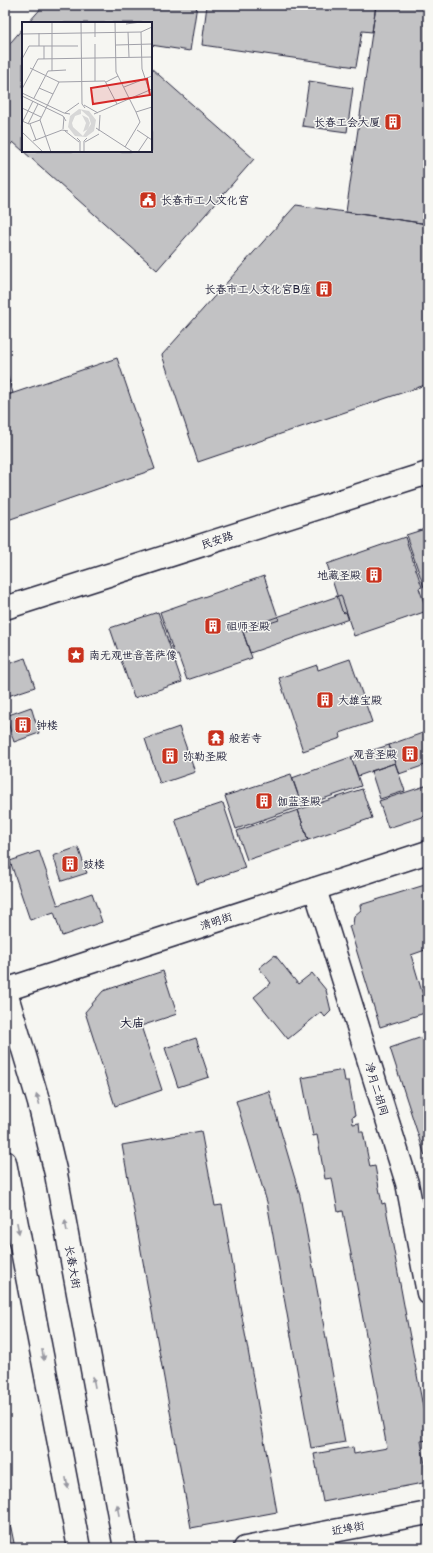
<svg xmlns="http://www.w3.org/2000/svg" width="433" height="1553" font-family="'Balsamiq Sans','LXGW WenKai TC',sans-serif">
  <rect width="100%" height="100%" fill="#f6f6f2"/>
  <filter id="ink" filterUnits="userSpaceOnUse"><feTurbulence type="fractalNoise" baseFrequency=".025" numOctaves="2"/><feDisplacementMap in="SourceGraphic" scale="8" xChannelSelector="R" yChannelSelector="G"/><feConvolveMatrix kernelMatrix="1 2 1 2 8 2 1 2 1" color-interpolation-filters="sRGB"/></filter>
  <g filter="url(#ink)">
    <path fill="#c2c2c4" stroke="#22223b" d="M44 5H197L190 51 151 45V23H28Z
      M207 5H376L372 32 362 31 356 67 202 45Z
      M376 5H428V224L346 212Z
      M23 28V151L13 142 5 151V49Z
      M151 68 254 159 157 270 23 151H151Z
      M309 81 353 88 347 132 302 126Z
      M296 205 428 224V384L198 462 162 355Z
      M117 358 155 469 5 521V396Z
      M5 368 13 393 5 396Z
      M428 528V585L424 587 406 535Z
      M405 537 422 587 419 588 427 611 354 636 346 612 344 613 342 611 327 564Z
      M264 576 279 620 243 632 252 658 187 680 178 655 175 656 160 612Z
      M341 595 349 619 250 653 242 629Z
      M158 612 182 682 134 698 110 628Z
      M25 658 35 687 5 697V665Z
      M350 659 372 722 340 733 341 738 303 751 279 678 317 665 318 670Z
      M31 707 39 733 14 742 6 716Z
      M179 727 195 772 160 784 145 739Z
      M428 731V764L399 774 389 745Z
      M389 745 395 763 358 776 351 757Z
      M351 757 361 786 302 806 292 778Z
      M395 763 405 791 380 799 371 771Z
      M291 774 302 806 236 829 225 796Z
      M428 785V815L388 828 379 801Z
      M362 789 372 818 308 840 298 810Z
      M223 803 245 868 197 884 175 819Z
      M298 810 308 840 247 860 237 831Z
      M78 847 87 873 62 881 53 856Z
      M39 851 58 905 92 893 102 922 62 936 54 912 30 920 10 861Z
      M428 884V949L411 955 428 1012 380 1027 349 926 353 925 354 916 361 910 360 905Z
      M275 955 298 984 312 973 326 990 331 1011 325 1017 321 1012 288 1039 254 997 271 983 259 968Z
      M163 971 177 1014 141 1026 162 1090 115 1106 85 1012 103 991Z
      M428 1035V1155L425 1156 390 1048Z
      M196 1038 209 1077 178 1087 165 1048Z
      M343 1070 345 1081H349L355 1116 352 1117 353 1124 359 1123 360 1132H363L370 1167 375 1166 382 1204 385 1203 428 1434V1440L421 1441 428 1482 323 1502 314 1454 353 1447 354 1454 387 1448 343 1211 338 1212 332 1178 325 1179 317 1135 313 1136 302 1078Z
      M269 1091 300 1196 345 1442 311 1448 267 1202 236 1101Z
      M201 1131 215 1206 222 1205 277 1512 191 1528 122 1145Z
      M5 1498 15 1548H5Z
      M428 1543V1548H402Z"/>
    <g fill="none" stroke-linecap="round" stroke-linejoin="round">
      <g stroke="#22223b" stroke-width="25">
        <path id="minor" d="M315 889 407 1183 428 1293"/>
      </g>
      <g stroke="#22223b" stroke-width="25">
        <path id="tertiary" d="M5 608 428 473
          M5 990 428 852
          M245 1548 428 1513"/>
      </g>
      <g stroke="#22223b" stroke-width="25">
        <path id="primary" d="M5 989 39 1103 56 1174 125 1548
          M5 1162 79 1548"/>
      </g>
      <use href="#minor" stroke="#f6f6f2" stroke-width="22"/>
      <use href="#tertiary" stroke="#f6f6f2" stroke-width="22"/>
      <use href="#primary" stroke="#f6f6f2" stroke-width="22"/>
    </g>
    <defs><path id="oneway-solid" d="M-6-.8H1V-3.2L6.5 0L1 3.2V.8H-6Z"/></defs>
    <g fill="#9797a0">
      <use href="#oneway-solid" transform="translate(38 1099) rotate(-106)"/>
      <use href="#oneway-solid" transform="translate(66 1226) rotate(-100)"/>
      <use href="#oneway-solid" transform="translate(18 1228) rotate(79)"/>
      <use href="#oneway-solid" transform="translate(43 1355) rotate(79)"/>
      <use href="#oneway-solid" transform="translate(94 1382) rotate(-100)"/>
      <use href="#oneway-solid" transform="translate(67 1483) rotate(79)"/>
      <use href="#oneway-solid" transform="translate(118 1510) rotate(-100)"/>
    </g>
  </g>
  <defs>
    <g id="building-square" transform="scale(0.9)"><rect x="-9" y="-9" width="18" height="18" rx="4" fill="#c8321e" stroke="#f6f6f2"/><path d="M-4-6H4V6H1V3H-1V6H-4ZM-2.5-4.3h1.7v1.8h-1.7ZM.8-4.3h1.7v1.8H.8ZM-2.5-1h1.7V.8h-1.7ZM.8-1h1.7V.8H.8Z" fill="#fff"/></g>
    <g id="civic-square" transform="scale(0.9)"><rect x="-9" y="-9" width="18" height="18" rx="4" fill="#c8321e" stroke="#f6f6f2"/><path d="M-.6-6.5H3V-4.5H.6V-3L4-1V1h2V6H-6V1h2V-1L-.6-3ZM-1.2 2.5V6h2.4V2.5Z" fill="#fff"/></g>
    <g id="sight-square" transform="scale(0.9)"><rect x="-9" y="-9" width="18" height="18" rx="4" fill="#c8321e" stroke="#f6f6f2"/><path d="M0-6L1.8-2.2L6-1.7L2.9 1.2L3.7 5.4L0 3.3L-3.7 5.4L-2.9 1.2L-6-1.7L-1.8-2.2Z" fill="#fff"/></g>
    <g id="temple-square" transform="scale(0.9)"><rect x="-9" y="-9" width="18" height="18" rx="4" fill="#c8321e" stroke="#f6f6f2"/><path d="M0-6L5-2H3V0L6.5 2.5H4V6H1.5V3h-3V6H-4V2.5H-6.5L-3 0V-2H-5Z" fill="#fff"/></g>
  </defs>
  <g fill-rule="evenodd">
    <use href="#building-square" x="393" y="122"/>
    <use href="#civic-square" x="148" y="200"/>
    <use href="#building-square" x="324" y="289"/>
    <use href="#building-square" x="374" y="575"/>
    <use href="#building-square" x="213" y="626"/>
    <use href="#sight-square" x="76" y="655"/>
    <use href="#building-square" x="325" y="700"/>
    <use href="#building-square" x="23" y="725"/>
    <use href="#temple-square" x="216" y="738"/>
    <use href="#building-square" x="410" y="754"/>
    <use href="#building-square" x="170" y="756"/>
    <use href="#building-square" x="264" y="801"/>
    <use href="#building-square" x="70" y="864"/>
  </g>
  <g text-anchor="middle" stroke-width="3" stroke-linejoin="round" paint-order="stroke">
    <g font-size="11" fill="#22223b" stroke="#f6f6f2" text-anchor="start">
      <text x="380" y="126" text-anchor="end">长春工会大厦</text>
      <text x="161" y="204">长春市工人文化宫</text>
      <text x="311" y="293" text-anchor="end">长春市工人文化宫B座</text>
      <text x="361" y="579" text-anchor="end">地藏圣殿</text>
      <text x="226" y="630">祖师圣殿</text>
      <text x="89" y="659">南无观世音菩萨像</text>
      <text x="338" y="704">大雄宝殿</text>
      <text x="36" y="729">钟楼</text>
      <text x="229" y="742">般若寺</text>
      <text x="397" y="758" text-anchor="end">观音圣殿</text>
      <text x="183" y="760">弥勒圣殿</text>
      <text x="277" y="805">伽蓝圣殿</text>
      <text x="83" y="868">鼓楼</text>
    </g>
    <g font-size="11" fill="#22223b" stroke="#f6f6f2">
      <text transform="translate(217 540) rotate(-18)" y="4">民安路</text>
      <text transform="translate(216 921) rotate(-18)" y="4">清明街</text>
      <text transform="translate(377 1089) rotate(73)" y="4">净月二胡同</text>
      <text transform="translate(73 1267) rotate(80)" y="4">长春大街</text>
      <text transform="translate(348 1528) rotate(-11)" y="4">近埠街</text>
    </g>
    <g font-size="12" font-weight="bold" fill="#22223b" stroke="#f6f6f2">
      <text x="132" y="1027">大庙</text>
    </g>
  </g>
  <g transform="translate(22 22)">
    <rect width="130" height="130" fill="#f6f6f2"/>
    <path d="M57 87 67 89 74 98 72 109 64 115 53 114 46 105 48 94ZM59 88 67 95 69 102 61 114 51 105 50 101 53 94 59 92ZM60 93 66 96 68 101 66 107 61 110 64 101Z" fill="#d7d7d7" fill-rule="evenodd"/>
    <path fill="none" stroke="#a1a1a9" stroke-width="1" d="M30 0V49M59 0 60 82 63 86M73 0V15M93 0 94 50 114 90 130 85M104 2 119 0M106 10 107 35M119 10 120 47 127 68M17 11V24M0 12 119 10 130 5M73 22V59M94 23 130 22M22 24V37M0 37 7 24H56M8 46 37 60M84 60 96 54M102 65 130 54M17 66 31 72M0 67 16 37 130 35M0 71 42 91 48 92M0 74 41 94 44 99M12 76 26 49 44 48M62 83 76 91M0 86 19 95M43 91 57 81M72 92 130 67M0 99 7 102 18 98M0 101 11 79M6 102 16 82M8 102 14 118M74 106 111 130M41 107 42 95M115 108 130 118M43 109 57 120M77 109 78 93M0 110 21 130M55 116 58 119V130M11 119 40 108 46 109M63 120 77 112M103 125 118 100 114 90M29 130 18 98 37 60 83 59 95 82M62 130V119L65 116M116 130 126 115"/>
    <path fill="#d62828" fill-opacity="0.15" stroke="#d62828" stroke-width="2" d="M125 57 128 73 71 82 69 66Z"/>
    <rect width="130" height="130" fill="none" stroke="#22223b" stroke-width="2"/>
  </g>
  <rect width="433" height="1553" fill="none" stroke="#f6f6f2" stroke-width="20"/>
  <rect x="10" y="10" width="413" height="1533" fill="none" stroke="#22223b" stroke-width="1.5" filter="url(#ink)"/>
</svg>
